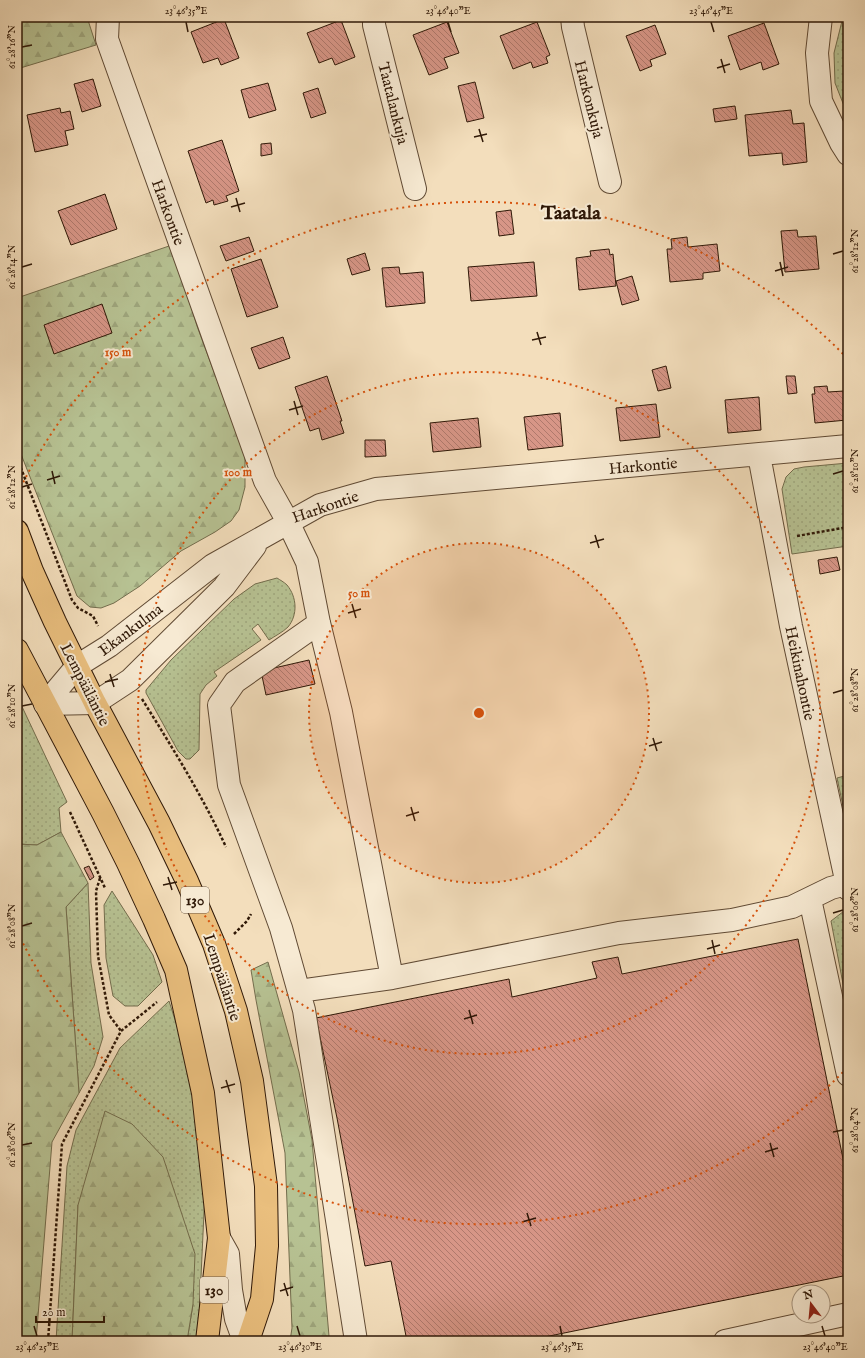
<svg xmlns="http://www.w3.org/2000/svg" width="865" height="1358" font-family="'IM FELL English',serif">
  <defs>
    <pattern id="grass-dots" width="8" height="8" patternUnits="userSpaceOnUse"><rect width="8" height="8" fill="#b7c293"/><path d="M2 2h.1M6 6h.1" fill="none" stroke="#9ea67d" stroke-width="1.8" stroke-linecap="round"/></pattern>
    <pattern id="forest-firs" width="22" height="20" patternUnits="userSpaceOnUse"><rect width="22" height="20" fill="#b7c293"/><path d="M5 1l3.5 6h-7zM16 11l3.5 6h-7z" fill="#9ea67d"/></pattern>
    <pattern id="building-back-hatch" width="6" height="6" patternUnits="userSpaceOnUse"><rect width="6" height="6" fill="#d79687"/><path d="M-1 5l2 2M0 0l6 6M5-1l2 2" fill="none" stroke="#af796c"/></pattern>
  </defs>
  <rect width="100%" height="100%" fill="#f3debc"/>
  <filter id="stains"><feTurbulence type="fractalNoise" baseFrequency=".005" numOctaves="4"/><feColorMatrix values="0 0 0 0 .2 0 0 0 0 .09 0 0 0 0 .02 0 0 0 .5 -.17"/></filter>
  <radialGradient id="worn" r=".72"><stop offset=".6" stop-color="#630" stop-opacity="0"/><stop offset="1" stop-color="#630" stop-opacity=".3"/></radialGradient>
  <path fill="url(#grass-dots)" stroke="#736d4d" d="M843 17H848V116L835 83 834 53Z
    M848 463V546L792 554 782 489 786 477 794 469 804 467Z
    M277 578C280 580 284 582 287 585 297 597 298 615 288 627 283 632 275 636 269 640L258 624 252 629 261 640 214 672 217 676 206 685 200 694 199 750 190 759H186L178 751 146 693V690L171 660 234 599 255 584Z
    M17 696 67 802 59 808 61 832 37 845 17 844Z
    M848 775V829L837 778Z
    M88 883 91 963 103 1037 94 1066 79 1093 66 907Z
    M112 891 153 955 162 982 138 1006H125L113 996 106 958 104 905Z
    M848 908V1010L831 921Z
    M169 1001 192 1073 205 1191 198 1341H187L193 1304 78 1205 72 1341H56L67 1166 76 1130 120 1048Z"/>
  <path fill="url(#forest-firs)" stroke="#736d4d" d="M17 17H87L96 45 17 69Z
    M172 245 197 326 245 456V487L239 510 231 521 215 532 181 551 140 586 114 603 101 608 90 607 77 596 17 444V298Z
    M61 832 88 883 66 907 79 1093 52 1142 36 1341H17V844L37 845Z
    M268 962 299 1072 312 1140 329 1336 332 1341H290L292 1328 285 1153 256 1000 251 970Z
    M105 1111 132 1124 163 1157 195 1254 193 1304 187 1341H72L78 1205Z"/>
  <path fill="url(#building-back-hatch)" stroke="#2f1807" d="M224 19 239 58 221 65 218 58 203 63 191 32Z
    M341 20 355 57 335 65 332 58 319 63 307 33Z
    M447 22 459 53 444 58 448 68 429 75 413 35Z
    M537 22 550 55 546 57 548 63 533 68 531 62 513 69 500 36Z
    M764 23 779 64 763 70 761 62 740 70 728 36Z
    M655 25 666 54 650 60 652 66 640 71 626 36Z
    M93 79 101 106 82 112 74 84Z
    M475 82 484 118 467 122 458 86Z
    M268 83 276 110 249 118 241 90Z
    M318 88 326 113 311 118 303 93Z
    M735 106 737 119 715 122 713 109Z
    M60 108 61 113 70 111 74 129 65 131 68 145 35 152 27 115Z
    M791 110 793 124 804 123 807 162 783 165 782 153 749 156 745 115Z
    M222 140 239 191 226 196 228 201 214 205 213 200 206 203 188 151Z
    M271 143 272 154 261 156V144Z
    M105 194 117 229 71 245 58 211Z
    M511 210 514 234 499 236 496 212Z
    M797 230 798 237 816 236 819 269 785 272 781 231Z
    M249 237 254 251 226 261 220 246Z
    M687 237 688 247 717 244 720 271 703 273V279L670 282 667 249H672L671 239Z
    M609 249 610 255 613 254 616 286 579 290 576 258 591 256 590 251Z
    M365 253 370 270 352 275 347 259Z
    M261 259 278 307 247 317 231 269Z
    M534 262 537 296 471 301 468 267Z
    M399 267 400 274 423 272 425 303 386 307 382 268Z
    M632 276 639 300 622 305 616 281Z
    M102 304 112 333 54 354 44 325Z
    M283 337 290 358 259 369 251 348Z
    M666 366 671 388 658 391 652 370Z
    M327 376 342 421H340L344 433 322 440 319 428 310 431 295 387Z
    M786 376H795L797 393 788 394Z
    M827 386 828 392 844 391 847 420 815 423 812 394H815L814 387Z
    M759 397 761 430 728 433 725 400Z
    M656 404 660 437 620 441 616 408Z
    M560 413 563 446 528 450 524 417Z
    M478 418 481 447 433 452 430 423Z
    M365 440H385L386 456 365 457Z
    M837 557 840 570 820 574 818 560Z
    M309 660 315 684 266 695 261 671Z
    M89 866 94 877 90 880 84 868Z
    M798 939 848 1183V1275L525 1341H407L391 1261 365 1266 337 1118 316 1018 509 979 512 997 597 978 592 962 618 957 622 974Z"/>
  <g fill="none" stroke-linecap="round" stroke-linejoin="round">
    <g stroke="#604a34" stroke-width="24">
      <path id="minor" d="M108 17 107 39 265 481 288 522 307 562 319 623 341 712 392 978
        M374 17V25L415 189
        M572 17 573 27 610 182
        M821 17 817 53 821 101 841 143 848 154
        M759 455 791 626 848 889
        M319 623 235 682 219 705 229 785 281 928 304 1010 356 1341
        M45 704 77 666 109 646 213 565 320 505 376 489 848 446
        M45 704 95 703 130 680 224 587 255 546
        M810 899 848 1075
        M299 991 392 978 619 933 732 920 792 907 831 888 846 884
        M219 1238 228 1254 231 1290 236 1319 244 1341
        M725 1341 848 1314"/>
    </g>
    <g stroke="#2f1807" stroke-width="24">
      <path id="major" d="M17 531 32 571 55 622 95 703 159 823 187 881 214 944 236 1011 252 1081 266 1186 267 1246 262 1299 248 1341
        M17 650 103 813 128 863 154 919 176 970 203 1093 219 1238 207 1341"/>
    </g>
    <path stroke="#2f1807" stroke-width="2.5" stroke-dasharray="3 2" stroke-linecap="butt" d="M17 458 72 600 78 608 93 616 98 626
      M797 536 848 527
      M142 699C172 747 202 795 226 847
      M70 812 105 888
      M100 878 96 891 98 956 109 1015 121 1031
      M234 934 247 921 251 914
      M48 1341 62 1144 121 1031 157 1002"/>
    <use href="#minor" stroke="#f7ead3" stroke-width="22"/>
    <use href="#major" stroke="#eabf7e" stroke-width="22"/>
  </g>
  <path fill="none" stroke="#2f1807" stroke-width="1.5" d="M186 22 188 32M448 22 451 32M711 22 714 32M22 47 32 45M721 59 725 73M717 68 730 64M479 129 483 142M474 137 487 134M236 198 240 212M231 207 245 203M833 254 843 251M780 262 783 276M22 267 32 264M775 271 788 267M537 332 541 345M532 340 546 337M294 401 298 415M289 410 303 406M52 471 55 484M833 474 843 471M47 480 60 476M22 487 32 484M595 535 599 548M590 543 604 539M352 604 356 618M348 613 361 609M110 674 114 687M105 682 118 679M833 693 843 690M22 706 32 704M653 738 657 751M649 746 662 742M411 807 415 821M406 816 419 812M168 877 172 890M163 885 177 882M833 913 843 910M22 926 32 923M712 940 715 954M707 949 720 945M469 1010 473 1024M464 1019 477 1015M226 1080 230 1093M221 1088 235 1084M833 1132 843 1130M770 1143 774 1157M22 1145 32 1143M765 1152 778 1148M527 1213 531 1226M522 1222 536 1218M284 1283 288 1296M280 1291 293 1287M34 1326 37 1336M297 1326 300 1336M560 1326 562 1336M822 1326 825 1336"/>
  <circle cx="479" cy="713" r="170" fill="#d6520c" fill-opacity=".12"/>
  <g fill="none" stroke="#d6520c" stroke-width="2" stroke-dasharray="2 4">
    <circle cx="479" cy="713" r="170"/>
    <circle cx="479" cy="713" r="341"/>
    <path d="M847 1068A511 511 0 0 1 18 933M18 493A511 511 0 0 1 847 358"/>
  </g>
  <g text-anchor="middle" stroke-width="4" stroke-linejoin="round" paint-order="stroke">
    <g fill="#f7ead3" stroke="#6b5744" stroke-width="1">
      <rect x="181" y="887" width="28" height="26" rx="3"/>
      <rect x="200" y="1277" width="28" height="26" rx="3"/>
    </g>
    <g font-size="15" font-weight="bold" fill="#2f1807">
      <text x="195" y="905">130</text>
      <text x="214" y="1295">130</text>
    </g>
    <g font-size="16" fill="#2f1807" stroke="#f7ead3">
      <text transform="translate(590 99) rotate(76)" y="6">Harkonkuja</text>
      <text transform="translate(394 103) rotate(76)" y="6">Taatalankuja</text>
      <text transform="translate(169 212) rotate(70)" y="6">Harkontie</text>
      <text transform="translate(643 465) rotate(-5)" y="6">Harkontie</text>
      <text transform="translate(325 506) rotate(-19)" y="6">Harkontie</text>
      <text transform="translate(130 629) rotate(-37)" y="6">Ekankulma</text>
      <text transform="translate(801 673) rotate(78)" y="6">Heikinahontie</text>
      <text transform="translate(86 684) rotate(63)" y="6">Lempääläntie</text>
      <text transform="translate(223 977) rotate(72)" y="6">Lempääläntie</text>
    </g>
    <g font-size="20" font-weight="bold" fill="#2f1807" stroke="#f7ead3">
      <text x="571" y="219">Taatala</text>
    </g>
  </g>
  <circle cx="479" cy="713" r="6" fill="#d6520c" stroke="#f7ead3" stroke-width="2"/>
  <g font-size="12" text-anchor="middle" font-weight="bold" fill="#d6520c" stroke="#f7ead3" stroke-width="4" stroke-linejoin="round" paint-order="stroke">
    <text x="118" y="356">150 m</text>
    <text x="238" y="476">100 m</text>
    <text x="359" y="597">50 m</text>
  </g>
  <rect width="865" height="1358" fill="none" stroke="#f3debc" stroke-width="44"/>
  <g transform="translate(811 1304) rotate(344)"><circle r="19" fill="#f7ead3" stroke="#a79681"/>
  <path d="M0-3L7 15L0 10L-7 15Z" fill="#8f2418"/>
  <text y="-6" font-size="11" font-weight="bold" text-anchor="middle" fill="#2f1807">N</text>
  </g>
  <path d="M36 1316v6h68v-6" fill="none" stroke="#2f1807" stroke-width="2"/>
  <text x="42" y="1316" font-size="12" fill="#2f1807" stroke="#f7ead3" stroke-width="3" paint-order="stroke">20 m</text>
  <rect x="22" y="22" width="821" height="1314" fill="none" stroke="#2f1807" stroke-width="1.5"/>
  <g font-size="10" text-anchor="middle" fill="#2f1807">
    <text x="186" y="14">23°46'35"E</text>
    <text x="448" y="14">23°46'40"E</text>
    <text x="711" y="14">23°46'45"E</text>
    <text transform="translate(11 47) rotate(-90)" y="4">61°28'16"N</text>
    <text transform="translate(854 251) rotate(-90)" y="4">61°28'12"N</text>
    <text transform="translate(11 267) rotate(-90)" y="4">61°28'14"N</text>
    <text transform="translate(854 471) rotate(-90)" y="4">61°28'10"N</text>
    <text transform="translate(11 487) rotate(-90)" y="4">61°28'12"N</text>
    <text transform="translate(854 690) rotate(-90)" y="4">61°28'08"N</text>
    <text transform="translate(11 706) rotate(-90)" y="4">61°28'10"N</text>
    <text transform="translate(854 910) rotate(-90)" y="4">61°28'06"N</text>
    <text transform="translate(11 926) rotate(-90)" y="4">61°28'08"N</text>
    <text transform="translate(854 1130) rotate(-90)" y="4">61°28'04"N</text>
    <text transform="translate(11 1145) rotate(-90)" y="4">61°28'06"N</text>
    <text x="37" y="1350">23°46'25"E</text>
    <text x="300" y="1350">23°46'30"E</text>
    <text x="562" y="1350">23°46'35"E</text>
    <text x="825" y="1350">23°46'40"E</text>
  </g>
  <rect width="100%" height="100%" filter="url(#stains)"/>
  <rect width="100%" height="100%" fill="url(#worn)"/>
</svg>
